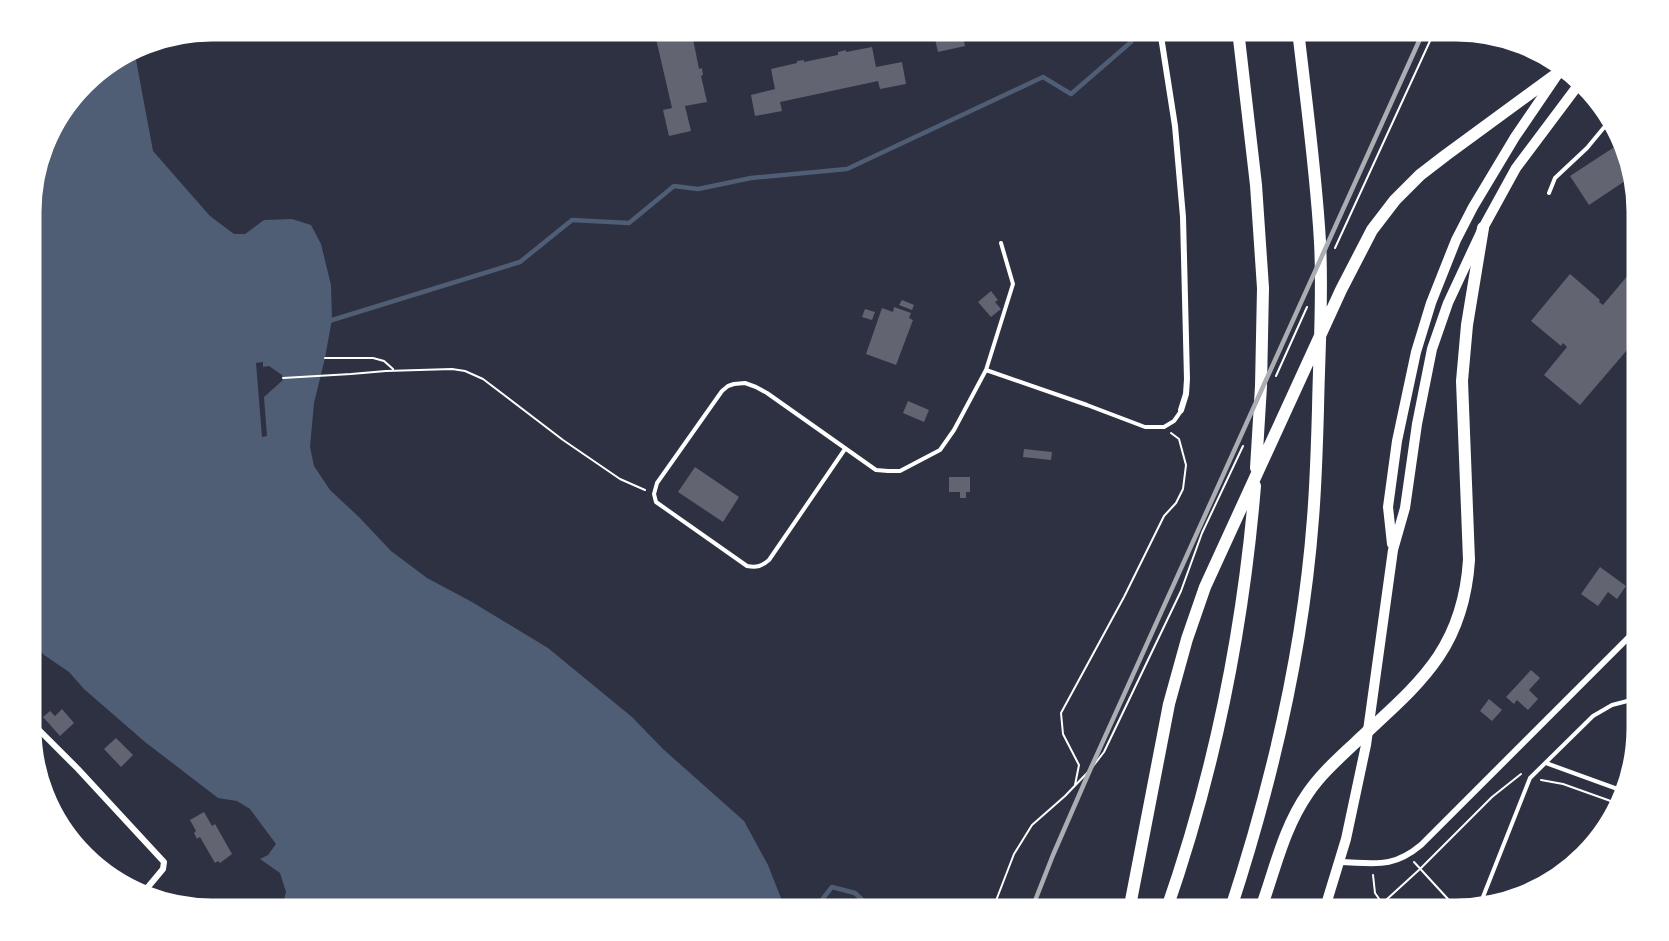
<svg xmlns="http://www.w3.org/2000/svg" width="1669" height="941" font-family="'Varela Round',sans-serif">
  <rect width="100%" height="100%" fill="#2d3142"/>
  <path fill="#4f5d75" d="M134 49 153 151 210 216 234 234H245L264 220 292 219 311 225 321 244 331 285 332 319 325 358 314 403 310 447 314 466 330 490 359 517 391 551 427 578 472 602 548 648 632 717 663 749 744 821 768 865 786 911H281L286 892 280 873 260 859 268 855 276 844 250 809 237 801 218 798 145 742 84 689 69 672 44 655 32 641V189L49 131 92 76Z"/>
  <path fill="#2d3142" d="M263 362V367L269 366 282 375 283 380 264 397 267 436 262 437 256 363Z"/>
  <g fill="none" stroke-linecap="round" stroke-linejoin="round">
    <path stroke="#4f5d75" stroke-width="4.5" d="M329 321 520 262 572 220 629 223 674 186 698 189 751 178 847 169 1043 77 1071 94 1131 42
      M809 911 821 901 832 887 855 893 874 911"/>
  </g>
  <path fill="#626471" d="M654 30H693L694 34H692L699 69 702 68 703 75 701 76 707 102 685 106 691 131 669 136 663 110 672 108Z
    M933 30H991L992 31 963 37 965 46 938 52Z
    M872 47 876 67 902 62 906 84 880 89 878 81 780 102 782 111 755 116 751 95 775 89 771 69 797 63V61L804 60V62L838 55V52L846 50V52Z
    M1619 144 1631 177 1589 205 1570 176Z
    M1639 262V336L1580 405 1544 375 1567 347 1563 343 1561 346 1531 321 1570 274 1600 300 1599 302 1603 305Z
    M991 291 998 300 995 302 1001 309 991 317 978 302Z
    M902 300 914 305 912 310 899 305Z
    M894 307 911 313 909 318 913 320 896 365 866 354 882 308 893 312Z
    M865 309 875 312 872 320 862 317Z
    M908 401 929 410 924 422 903 413Z
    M1024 449 1052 452 1051 460 1023 457Z
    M695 467 739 497 723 522 678 492Z
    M949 477H970V492H966V498H960V492H949Z
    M1600 567 1626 586 1617 599 1608 592 1598 606 1581 594Z
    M1531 670 1540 678 1529 690 1538 699 1528 710 1517 700 1514 704 1506 697Z
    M1489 699 1502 710 1492 721 1480 711Z
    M62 709 74 723 60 736 43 717 50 711 55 716Z
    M116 738 133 755 121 767 104 749Z
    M204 812 212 826 215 824 232 854 220 863 218 861 215 863 200 837 197 839 194 833 196 831 190 820Z"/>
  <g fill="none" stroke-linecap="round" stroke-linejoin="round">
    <path stroke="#fff" stroke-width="2" d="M1335 248 1435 30
      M325 358H373L384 361 393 369
      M1276 376 1307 307
      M283 378 351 374 386 371 452 369 465 371 483 379 563 440 620 479 645 490
      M1541 780 1563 784 1619 804
      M1075 785 1079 765 1063 734 1061 713 1124 597 1164 516 1176 503 1183 489 1186 465 1179 439 1171 433
      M1414 862 1459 911
      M1373 875 1375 893 1382 903
      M992 911 1014 854 1032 825 1065 796 1090 770 1104 752 1181 591 1202 533 1243 446
      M1374 911 1420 869 1492 797 1521 774"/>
    <path stroke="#fff" stroke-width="4" d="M1549 193 1555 178 1587 148 1611 119
      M986 370 1013 284 1001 243
      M845 449 769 560C762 566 757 568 747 566L656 502 654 494 657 483 722 391 728 386 734 384 745 383 756 387 767 393 876 470 888 471H900L940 450 954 430 986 370 1087 405 1145 427H1164L1174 421 1181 411
      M1546 763 1623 791
      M1479 907 1530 778 1593 716 1612 705 1639 698"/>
    <path stroke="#fff" stroke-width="6" d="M1160 30 1175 126 1183 217 1187 379 1186 394 1181 410
      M32 723 78 769 164 862 163 869 143 893
      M1340 862C1375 863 1392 869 1421 845L1629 637 1639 625"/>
    <path stroke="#fff" stroke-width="10" d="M1392 544 1388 507 1397 441 1416 352 1431 303 1456 240 1473 207 1515 137 1562 68
      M1324 911 1346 839 1366 745 1393 550 1405 508 1417 424 1432 349 1448 303 1483 228 1516 168 1579 84"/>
    <path stroke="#fff" stroke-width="12" d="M1238 30 1256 185 1263 288 1261 386 1256 468
      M1129 911 1169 704 1187 639 1205 587 1341 290 1372 230 1395 200 1420 175 1446 155 1558 73
      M1166 911C1214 774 1243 630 1255 486
      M1230 911C1272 783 1303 652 1313 518 1316 481 1317 445 1318 409 1319 353 1323 297 1320 242 1316 171 1306 100 1298 30
      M1260 911C1275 870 1283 829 1308 793 1321 774 1338 759 1355 743 1417 685 1463 652 1469 560L1462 381 1467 325 1483 228"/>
    <path stroke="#abadb3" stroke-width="4.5" d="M1031 911 1053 855 1090 770 1424 30"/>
  </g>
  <path d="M0 0H1669V941H0ZM212 40H1456A172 172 0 0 1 1628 212V728A172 172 0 0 1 1456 900H212A172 172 0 0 1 40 728V212A172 172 0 0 1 212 40Z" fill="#fff" fill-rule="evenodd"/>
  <path fill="none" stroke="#fff" stroke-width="3" d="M212 40H1456A172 172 0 0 1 1628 212V728A172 172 0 0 1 1456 900H212A172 172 0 0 1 40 728V212A172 172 0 0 1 212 40Z"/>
</svg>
